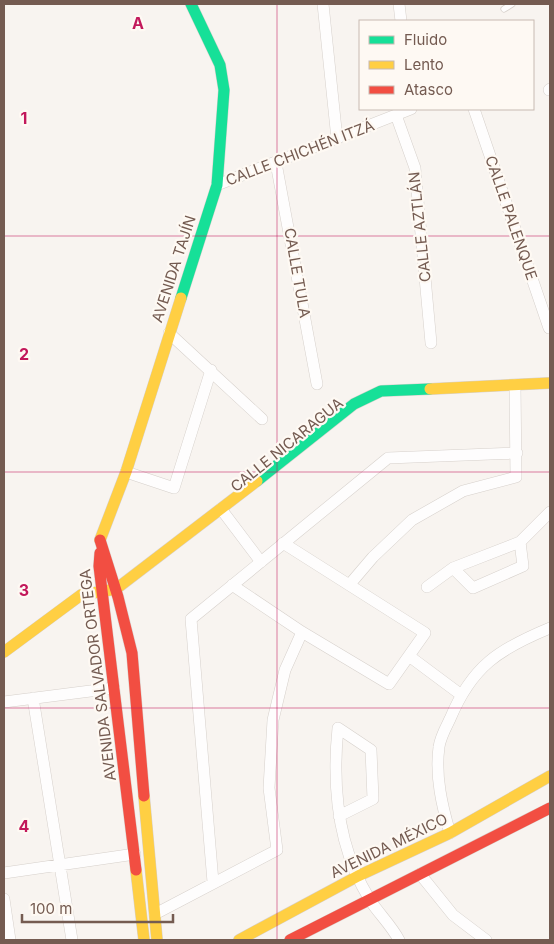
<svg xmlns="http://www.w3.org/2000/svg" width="554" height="944" font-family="Inter,sans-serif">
  <rect width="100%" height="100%" fill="#f8f4f0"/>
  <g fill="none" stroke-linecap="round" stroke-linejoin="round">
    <g stroke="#d6d0cb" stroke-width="7">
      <path id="lane" d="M504 9 512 4"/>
    </g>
    <g stroke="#d6d0cb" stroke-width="12">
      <path id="street" d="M323 4 337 139
        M399 4 401 21
        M549 90 550 89
        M474 109 549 328
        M396 115 415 168 431 343
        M276 163 317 384
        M217 185 411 109
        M169 333 262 419
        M126 472 174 488 211 370
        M221 509 261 562
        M453 568 473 588 523 566 520 542
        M350 584 373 557 412 520 463 491 516 477 515 385
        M232 585 302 632 389 684 425 633 283 543
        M427 587 453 568 520 542 550 512
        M409 656 460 694
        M33 698 72 940
        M4 702 114 688
        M339 816 373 799 371 750 338 728C332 787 337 847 370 900 379 914 391 925 399 940
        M450 833C442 806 435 776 439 747 440 738 446 727 450 719 472 666 499 649 550 628
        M4 873 135 854
        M420 874 453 915 486 940
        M213 882 191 619 388 458 517 453
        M4 899 10 940
        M155 914 277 850 269 788 273 720 285 670 302 632"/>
    </g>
    <g stroke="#d7d0cc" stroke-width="12">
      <path id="fast" d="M181 298 217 185 224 90 220 65 191 4
        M257 481 354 404 381 391 430 389"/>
    </g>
    <g stroke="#d7d0cc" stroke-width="12">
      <path id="slow" d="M430 389 550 383
        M100 540 126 472 181 298
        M4 652 81 595 116 589 257 481
        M144 796 157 940
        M136 870 144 940
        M239 940 358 876 450 833 550 776"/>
    </g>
    <g stroke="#d7d0cc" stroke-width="12">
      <path id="jam" d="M100 540 118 597 132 653 144 796
        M100 553 99 566 136 870
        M290 940 550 808"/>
    </g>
    <use href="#lane" stroke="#fefdfd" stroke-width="5.5"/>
    <use href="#street" stroke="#fefdfd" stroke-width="11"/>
    <use href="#fast" stroke="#16e098" stroke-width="11"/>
    <use href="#slow" stroke="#ffcf43" stroke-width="11"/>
    <use href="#jam" stroke="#f24e42" stroke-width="11"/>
  </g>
  <path fill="none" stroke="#c2185b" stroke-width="1" stroke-opacity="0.55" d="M277 4V940M4 236H550M4 472H550M4 708H550"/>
  <g text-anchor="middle" stroke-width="4.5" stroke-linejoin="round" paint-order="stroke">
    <g font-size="15" fill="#745b51" stroke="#fef9f3">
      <text transform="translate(300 153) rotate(-21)" y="5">CALLE CHICHÉN ITZÁ</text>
      <text transform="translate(511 218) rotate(71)" y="5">CALLE PALENQUE</text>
      <text transform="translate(420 227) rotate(-96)" y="5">CALLE AZTLÁN</text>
      <text transform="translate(174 269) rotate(-72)" y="5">AVENIDA TAJÍN</text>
      <text transform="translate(297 273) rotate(80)" y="5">CALLE TULA</text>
      <text transform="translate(287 445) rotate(-39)" y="5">CALLE NICARAGUA</text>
      <text transform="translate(98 675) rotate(-97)" y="5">AVENIDA SALVADOR ORTEGA</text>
      <text transform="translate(389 846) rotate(-26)" y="5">AVENIDA MÉXICO</text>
    </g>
  </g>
  <g font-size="16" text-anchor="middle" font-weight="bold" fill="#c2185b" stroke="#fef9f3" stroke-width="4.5" stroke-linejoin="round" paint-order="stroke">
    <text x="138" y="29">A</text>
    <text x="24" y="124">1</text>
    <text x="24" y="360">2</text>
    <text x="24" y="596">3</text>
    <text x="24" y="832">4</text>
  </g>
  <rect width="554" height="944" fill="none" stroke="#745b51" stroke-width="10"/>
  <rect x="359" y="20" width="175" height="90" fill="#fef9f3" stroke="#c7bab2"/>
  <rect x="369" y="36" width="25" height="8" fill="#16e098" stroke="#c7bab2"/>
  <text x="404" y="45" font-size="15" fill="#745b51">Fluido</text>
  <rect x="369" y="61" width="25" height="8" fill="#ffcf43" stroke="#c7bab2"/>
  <text x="404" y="70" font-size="15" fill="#745b51">Lento</text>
  <rect x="369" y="86" width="25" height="8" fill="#f24e42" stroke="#c7bab2"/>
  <text x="404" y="95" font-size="15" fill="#745b51">Atasco</text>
  <path d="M22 914v8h151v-8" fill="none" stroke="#745b51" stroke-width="2.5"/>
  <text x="30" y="914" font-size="15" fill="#745b51" stroke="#fef9f3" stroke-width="4" paint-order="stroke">100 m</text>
</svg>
